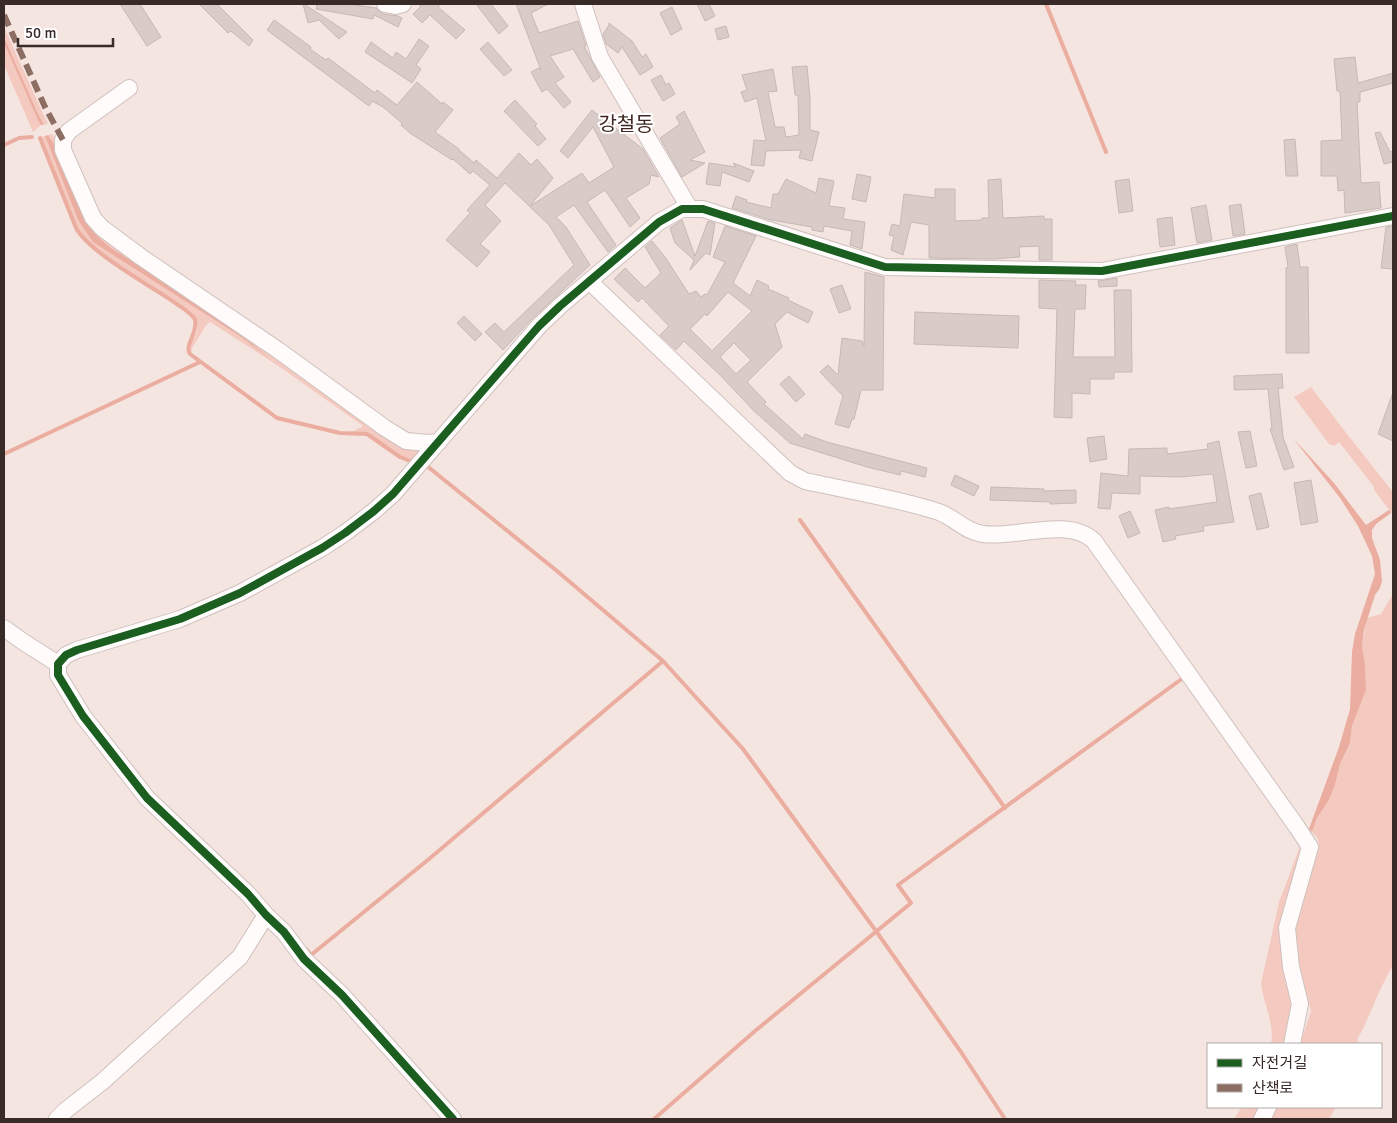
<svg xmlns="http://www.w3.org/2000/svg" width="1397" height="1123" font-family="Signika,'Noto Sans KR',sans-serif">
  <rect width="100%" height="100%" fill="#f5e5e1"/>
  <path fill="#f4cac0" d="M4 27 45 118 48 123 44 125 38 114 4 37Z
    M4 43 41 125 33 132 4 65Z
    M52 134 59 143 93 224 422 448 417 463 401 456 367 433 352 432 363 426 280 367 210 322 207 324 192 348 191 353C187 346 193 342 196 334 198 330 197 323 197 318 190 310 180 305 172 299 149 283 89 251 77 228L41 137 45 136 78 220 119 258 238 335 265 354 227 324 142 267 107 246 97 237 89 226 56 148 48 135Z
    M1311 387 1347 434 1393 492V515L1374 490V487L1339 442 1334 446 1329 444 1294 397Z
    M1393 583V966C1378 989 1371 1016 1357 1040L1360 1044H1300L1311 1011 1295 947 1294 918 1319 847 1318 839 1312 832 1317 818 1329 800 1335 785 1340 764 1350 743 1352 726 1366 690 1365 663 1362 647 1367 618 1381 614 1393 594 1392 584Z
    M1301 844 1304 853 1283 958 1292 1012 1285 1044H1271C1275 1024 1263 1003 1261 983L1279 902Z
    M1242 1107H1260L1252 1119H1234Z
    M1275 1107H1336L1329 1119H1268Z"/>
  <path fill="#eaad9f" d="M4 37 38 114 44 125H41L38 120 4 43Z
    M48 135 56 147 89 226C105 248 121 253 143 268 162 280 179 293 197 305 222 322 247 338 269 358L238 335 93 242 78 220 45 136Z
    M1293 438 1334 483 1366 525 1389 510 1391 513 1376 524 1372 530V538L1380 560 1382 581 1380 588 1375 595 1364 630 1362 647 1365 663 1366 690 1352 726 1350 743 1340 764 1335 785 1329 800 1317 818 1312 832 1309 829 1339 747 1350 709 1352 652 1355 634 1375 574 1372 556 1358 526 1340 498Z"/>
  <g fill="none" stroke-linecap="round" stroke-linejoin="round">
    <path stroke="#eaad9f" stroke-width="4" d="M1046 4 1106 152
      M40 138 76 228C88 251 147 284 171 300 179 306 189 311 195 319 198 334 184 345 190 354L277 418 340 433 367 434 400 457 415 463
      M4 145 19 138 32 137
      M4 454 200 362
      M427 466 557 571 663 661 743 749 876 931 961 1052 1005 1119
      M800 520 1005 808
      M306 949 311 955 429 859 663 661
      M654 1119 755 1031 911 903 898 885 1183 678"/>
  </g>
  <path fill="#d9cbc8" stroke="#c6b8b5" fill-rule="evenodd" d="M120 4H140L161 37 147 46Z
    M199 4H217L253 40 249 46 231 31 228 33Z
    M303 4H304L347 32 339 39 319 20 308 23Z
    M317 4H349L376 8 383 14 398 16 402 18 398 27 374 15 373 19 316 9Z
    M418 4H441L438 7 465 30 456 39 430 15 422 23 413 14 421 6Z
    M476 4H491L508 26 499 34Z
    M516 4H548L531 13 539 33 578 21 586 46H584L600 77 593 82 573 49 550 56 564 77 555 83 571 102 564 108 547 89 542 92 531 72 539 68 541 70Z
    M697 4H709L715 16 705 21Z
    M672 7 682 29 671 35 660 13Z
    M274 20 311 47 310 49 326 60 328 58 375 93 377 90 397 105 417 82 442 104 443 102 453 110 435 132 459 149V150L474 163 476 160 497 178 519 153 531 165 537 159 553 178 530 206 582 173 589 183 614 167 593 127 568 158 560 151 592 110 643 149 659 177 651 175 649 184 626 198 640 218 630 227 605 190 587 202 616 245 608 252 574 205 556 217 566 227 590 265 532 319 503 350 485 332 495 323 504 332 574 265 549 225 505 183 485 205 501 221 480 244 490 252 477 267 446 240 470 213 467 210 490 185 473 171 470 174 453 159 452 160 410 133 401 125 402 123 383 107 372 101 369 106 267 30Z
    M609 23 632 41 642 57 646 54 653 67 640 75 622 47 618 53 606 44 603 34 609 25Z
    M726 26 729 37 718 40 715 29Z
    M419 39 429 46 416 65 421 69 412 83 365 52 371 42 393 58 396 52 406 59Z
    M488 42 512 70 504 76 480 49Z
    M1355 57 1358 83 1393 73V83L1360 92V102H1357L1361 183 1379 182 1381 208 1345 213 1344 190 1338 191 1337 176H1321V141L1342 140 1340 91H1337L1334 59Z
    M807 66 810 98V130L819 132 812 161 799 158 801 150 766 151 764 166 751 165 754 140 766 141 757 98 745 102 741 92 747 90 742 75 773 69 777 91 768 92 775 127H784L786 137 799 135 798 95H795L792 67Z
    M661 75 666 85 669 83 675 94 663 101 651 80Z
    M515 100 537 124 535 126 546 139 538 146 504 111Z
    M684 111 705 152 690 160 705 163 682 177 660 138 680 124 676 117Z
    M1380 132 1390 152 1393 151V162L1384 164 1375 133Z
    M1295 139 1298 176H1286L1284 140Z
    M709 163 736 167 733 163 754 171 749 182 722 172 720 186 706 184Z
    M857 174 871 177 866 202 852 199Z
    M819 178 834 181 829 206 845 208 843 219 865 222 862 249 850 245 852 231 824 226 823 232 812 230V227L771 220 732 208 736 196 747 200 746 202 771 208 773 194H778L786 179 816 193Z
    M1001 179 1003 218 1044 216V219H1052V260H1039V246L1019 247 1020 257 994 259 929 258V225L911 222 903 255 891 250 894 236 889 235 892 224 900 226 904 194 935 198V189H955V221L982 220V218H989L988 180Z
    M1129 179 1133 211 1119 213 1115 181Z
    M1241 204 1245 234 1233 236 1229 206Z
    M1206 205 1212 240 1197 243 1191 208Z
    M1172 217 1175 245 1160 247 1157 219Z
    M682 220 695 256 708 221 715 223 710 255 706 253 690 270 694 260 675 243 670 228Z
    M725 226 756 236 733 283 750 296 757 280 769 286 768 289 789 298 788 300 813 312 808 323 787 312 775 324 782 347 747 382 766 402 764 404 803 439 805 434 827 442 927 468 925 477 901 471 900 475 867 467 790 443 754 411 721 376 684 341 676 350 660 335 669 326 642 298 638 302 614 279 625 268 645 288 661 273 645 247 652 241 665 257 689 294 696 291 701 297 705 294 707 295 725 262 713 257ZM728 292 752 311 712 351 690 329 705 314 707 316ZM734 343 751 360 736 374 720 357Z
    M1393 226V269L1381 268 1386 227Z
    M1297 244 1300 267H1308L1309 353H1286V268L1288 267 1285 247Z
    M865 272 884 277 883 390H861L854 419H852L849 428 835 424 843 396 820 372 828 365 838 375 842 338 862 341 864 346Z
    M1117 278V286L1099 287 1098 281Z
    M1039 280 1076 281 1075 285H1086L1085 309H1075L1073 357H1115L1114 290H1131L1132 372H1114V379H1090V394L1072 393V418L1054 417 1057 309 1039 308Z
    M842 285 851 309 839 313 830 289Z
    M915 312 1019 316 1018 348 914 344Z
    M464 316 482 334 475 341 457 323Z
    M1282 374 1283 388H1278L1283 437 1294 467 1284 470 1270 429H1272L1268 389 1234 390V376Z
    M789 376 805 394 796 402 780 384Z
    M1392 395H1393V441L1378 434Z
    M1250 431 1257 466 1246 468 1238 432Z
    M1104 436 1107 459 1090 462 1087 438Z
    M1219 441 1234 522 1203 526 1204 531 1175 536 1176 539 1163 542 1155 510 1169 507V509L1217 502 1213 474 1181 477 1140 476V494L1112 493 1110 509 1098 508 1101 473 1128 476 1129 449 1167 448V454L1208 449 1207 444Z
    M955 475 979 486 974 496 951 485Z
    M1311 480 1318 522 1301 525 1294 483Z
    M991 487 1044 489V491L1076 490V503L1050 504V502L990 500Z
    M1261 493 1269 527 1257 530 1249 496Z
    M1130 511 1140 533 1128 538 1119 516Z"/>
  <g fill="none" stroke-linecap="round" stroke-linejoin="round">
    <g stroke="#cfc1be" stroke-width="18">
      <path id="minor" d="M385 4 395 6 403 4
        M583 4 600 57 690 209
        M129 88 69 131 63 140V150L93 218 102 228 141 257 278 350 385 428 406 441 428 443 439 442
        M589 281 790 473 805 481C850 491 896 498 939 512 955 518 966 532 983 534 1015 539 1068 516 1094 541L1297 827 1310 847 1287 928 1291 967 1300 1004 1292 1044
        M4 628 22 641 58 664
        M57 1119 66 1110 102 1082 240 957 266 915
        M453 1119 342 995 304 959 284 932 266 915 248 894 147 798 83 716 58 675V664L66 655 77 650 180 619 240 593 322 548 345 533 374 511 393 494 539 326 560 306 659 222 682 209H703L885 267 1102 271 1393 216
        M1262 1119 1268 1107"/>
    </g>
    <use href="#minor" stroke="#fefbfa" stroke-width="16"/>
    <path stroke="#8d6e63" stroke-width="6" stroke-dasharray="12 6" stroke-linecap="butt" d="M4 15 45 107 63 140"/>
    <g stroke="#fff" stroke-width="11">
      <path id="cycleway" d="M453 1119 342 995 304 959 284 932 266 915 248 894 147 798 83 716 58 675V664L66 655 77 650 180 619 240 593 322 548 345 533 374 511 393 494 539 326 560 306 659 222 682 209H703L885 267 1102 271 1393 216"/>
    </g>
    <use href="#cycleway" stroke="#1b5e20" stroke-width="8"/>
  </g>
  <g text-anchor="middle" stroke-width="4" stroke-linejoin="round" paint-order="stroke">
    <g font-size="20" fill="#402620" stroke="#fff">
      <text x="626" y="131">강철동</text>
    </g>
  </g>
  <rect width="1397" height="1123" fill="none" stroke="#372a27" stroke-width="10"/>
  <rect x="1207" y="1043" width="175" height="65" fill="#ffffff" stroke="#afaaa9"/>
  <rect x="1217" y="1059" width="25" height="8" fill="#1b5e20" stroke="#afaaa9"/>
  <text x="1252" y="1068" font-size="15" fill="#372a27">자전거길</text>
  <rect x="1217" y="1084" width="25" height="8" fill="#8d6e63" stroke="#afaaa9"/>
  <text x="1252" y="1093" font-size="15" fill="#372a27">산책로</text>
  <path d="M18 38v8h95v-8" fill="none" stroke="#372a27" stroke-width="2.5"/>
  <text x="25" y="38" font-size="15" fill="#372a27" stroke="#ffffff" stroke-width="4" paint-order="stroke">50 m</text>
</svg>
